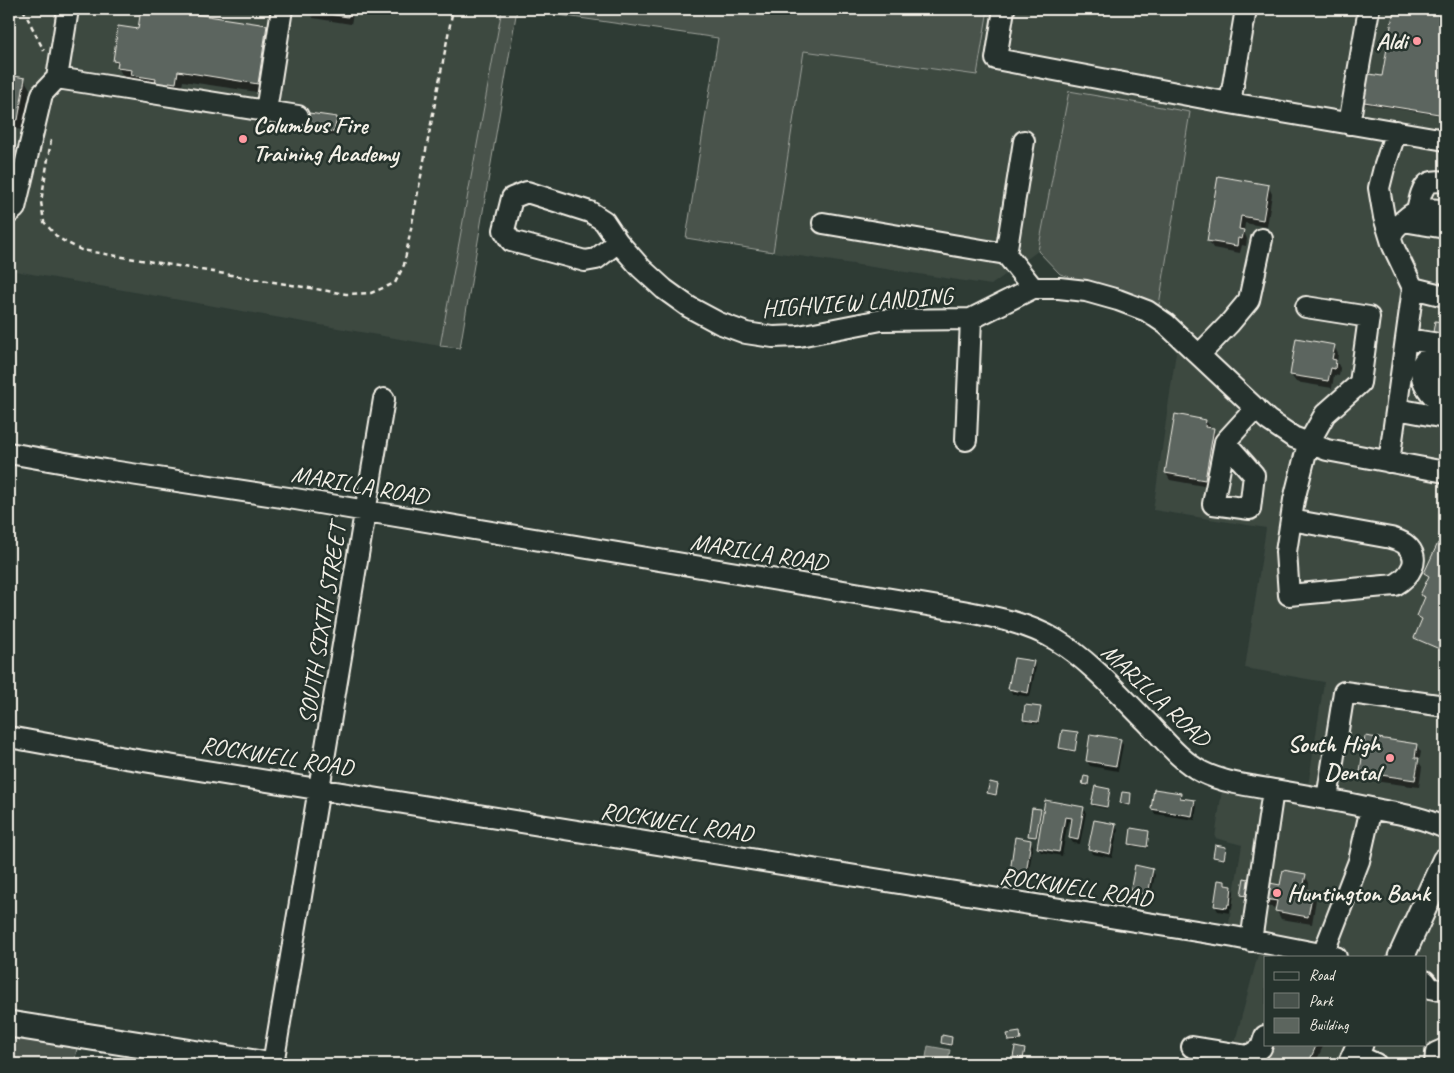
<svg xmlns="http://www.w3.org/2000/svg" width="1454" height="1073" font-family="Caveat,sans-serif">
  <rect width="100%" height="100%" fill="#2e3b34"/>
  <filter id="ink" filterUnits="userSpaceOnUse"><feTurbulence type="fractalNoise" baseFrequency=".02" numOctaves="2"/><feDisplacementMap in="SourceGraphic" scale="10" xChannelSelector="R" yChannelSelector="G"/><feConvolveMatrix kernelMatrix="1 2 1 2 8 2 1 2 1" color-interpolation-filters="sRGB"/></filter>
  <g filter="url(#ink)">
    <path fill="#3c4841" fill-rule="evenodd" d="M9 9H502L440 346 9 270Z
      M988 9H1445V1064H1229L1259 951 1225 947 1242 845 1215 838 1223 783 1306 799 1324 682 1245 668 1266 528 1153 510 1176 352 1159 305 1189 112 1070 91 1038 251 991 285 773 252 804 50 977 75ZM1265 957H1425V1044H1265Z"/>
    <path fill="#48524c" stroke="#9ea29a" d="M502 9H988L977 75 804 51 773 252 686 238 718 38 517 9 460 348 440 346Z
      M1069 91 1190 112 1159 305 1060 274 1038 251Z
      M9 1036 77 1048 74 1064H9Z"/>
    <path fill="#6f7770" stroke="#a4a8a0" d="M928 1046 950 1050 948 1061 926 1057Z"/>
    <path fill="#0007" d="M142 9H195V15L266 26 272 37 263 93 183 81 181 92 138 85 135 79 124 78 114 60 139 30Z
      M310 9H354L351 24 313 18Z
      M1395 9H1445V116L1360 103 1383 77Z
      M9 76 24 79 30 89 23 130 9 128Z
      M336 118 339 123 337 136 310 132 308 128Z
      M1268 186 1272 194 1267 227 1245 223 1244 232 1247 239 1246 246 1242 245 1240 253 1213 248 1209 241Z
      M1442 323V335L1436 334 1435 332Z
      M1334 346 1338 354 1337 362 1340 368 1339 376 1334 375 1332 388 1296 382 1291 375Z
      M1206 421 1218 437 1209 487 1170 480 1166 473Z
      M1439 544 1445 546V655V652L1416 638 1423 620 1419 616 1426 598 1422 595 1430 577 1425 573Z
      M1033 662 1036 667 1030 697 1012 694 1010 689Z
      M1040 708 1039 724 1025 722 1024 720Z
      M1077 734 1078 735 1075 752 1061 750 1060 748Z
      M1120 740 1123 745 1118 771 1090 766 1087 761Z
      M1416 745 1421 752 1419 762 1422 767 1419 787 1366 780 1361 772Z
      M1089 778 1088 787 1085 786 1083 784Z
      M997 785 998 787 996 796 990 795 989 793Z
      M1109 790 1110 792 1107 809 1093 806 1092 804Z
      M1130 794V806L1123 805 1122 803Z
      M1180 794 1183 799 1194 802 1197 806 1195 820 1155 814 1152 809Z
      M1046 802 1083 808 1086 813 1080 844 1073 843 1070 838 1073 822 1068 821 1062 856 1041 852 1038 848Z
      M1040 810 1041 812 1037 838 1030 837 1029 835Z
      M1115 825 1118 830 1112 858 1092 854 1090 849Z
      M1148 832V848L1131 846 1130 844Z
      M1030 841 1033 846 1028 878 1014 876 1011 871Z
      M1225 848V860L1216 858 1214 857Z
      M1152 870 1155 875 1150 899 1134 896 1131 892Z
      M1305 875 1309 883 1308 891 1312 892 1316 899 1312 924 1281 919 1277 911V908L1247 903 1243 895 1281 886Z
      M1219 881 1225 882 1228 887 1232 888 1234 892 1232 909 1230 908V913L1218 911 1215 906Z
      M1020 1035 1021 1041 1011 1043 1010 1041Z
      M952 1038V1046L944 1045 943 1043Z
      M1275 1044H1324L1315 1064H1266Z
      M1025 1050 1024 1061 1016 1059 1015 1057Z"/>
    <path fill="#5c655e" stroke="#f4f1e8" d="M141 9H189L188 13 267 25 258 84 178 71 176 83 169 82 168 87 155 84 156 79 131 75 132 70 117 68 118 62 113 61 118 26 138 29Z
      M308 9H349L348 17 308 11Z
      M1394 9H1445V115L1358 101 1362 73 1382 76Z
      M9 75 25 78 18 120 9 119Z
      M309 113 337 117 334 132 306 128Z
      M1218 176 1269 185 1263 220 1241 216 1239 229 1244 230 1242 239 1238 238 1237 246 1207 241Z
      M1435 321 1443 322 1441 333 1433 332Z
      M1296 338 1335 345 1332 359 1336 360 1335 369 1331 368 1328 381 1290 375Z
      M1175 414 1206 420 1205 427 1214 428 1205 480 1165 473Z
      M1438 543 1445 544V655H1443L1444 651 1414 638 1422 619 1417 616 1425 597 1420 595 1429 576 1424 573Z
      M1014 658 1034 661 1028 693 1008 689Z
      M1025 705 1041 707 1038 722 1023 720Z
      M1062 730 1078 732 1075 751 1059 748Z
      M1090 734 1121 739 1116 766 1086 761Z
      M1365 736 1417 744 1415 758H1419L1415 780 1360 772Z
      M1084 776 1089 777 1088 785 1082 784Z
      M990 782 998 784 996 795 987 793Z
      M1095 786 1110 789 1107 807 1091 804Z
      M1154 789 1181 793 1180 798 1195 800 1192 816 1151 809Z
      M1122 792 1131 793 1130 805 1120 803Z
      M1045 800 1084 807 1078 840 1069 838 1072 818 1065 817 1059 852 1037 848Z
      M1032 808 1041 809 1036 837 1028 836Z
      M1094 820 1116 824 1110 854 1088 849Z
      M1131 828 1149 831 1147 847 1129 844Z
      M1015 837 1031 840 1026 874 1010 872Z
      M1215 845 1226 847 1224 859 1213 857Z
      M1135 865 1153 869 1148 895 1130 892Z
      M1283 870 1306 874 1303 889 1313 891 1308 917 1275 911 1277 901 1241 895 1244 878 1280 885Z
      M1218 880 1225 881V885L1232 886 1230 904H1228L1227 908 1214 906Z
      M1020 1032 1021 1040 1009 1041 1007 1034Z
      M942 1035 952 1037 951 1045 941 1043Z
      M1274 1044H1317L1308 1064H1265Z
      M1015 1047 1025 1049 1023 1059 1013 1057Z"/>
    <g fill="none" stroke-linecap="round" stroke-linejoin="round">
      <g stroke="#f4f1e8" stroke-width="24">
        <path id="minor" d="M68 9 57 78 298 116
          M1004 9 996 59 1230 103 1445 140
          M1230 103 1246 9
          M266 111 282 9
          M1349 124 1369 9
          M1417 210C1422 191 1422 178 1445 182
          M9 213 15 208 42 94 57 78
          M1403 221 1445 228
          M823 223 1006 254 1024 141
          M1391 240C1392 229 1397 227 1404 220 1420 206 1425 208 1445 211
          M618 242 596 259 585 261 511 241 504 230 512 198 527 192 590 212 604 221 618 242 641 268 664 289 689 307 719 323 746 333 773 337 799 336 881 320 971 319 1033 288H1059L1086 291 1118 300 1147 311 1166 324 1268 420 1293 437 1327 450 1445 472
          M1006 254 1033 288
          M1413 288 1445 296
          M1407 339 1445 345
          M1200 354 1229 324 1249 300 1262 239
          M1445 356C1405 351 1422 394 1445 405
          M1431 392C1432 379 1435 375 1445 367
          M1397 409 1445 418
          M966 440 971 319
          M1225 442 1254 475 1250 509 1213 504 1225 442 1256 408
          M9 453 105 470 295 499 963 611C995 617 1027 623 1056 640 1088 659 1120 695 1146 721 1163 738 1180 761 1202 772 1224 783 1251 786 1275 790 1310 796 1345 802 1380 810 1402 814 1424 818 1445 828
          M1389 462 1413 288 1393 246 1384 217 1379 188 1384 168 1396 131
          M1291 520 1391 538C1396 540 1402 541 1406 545 1423 559 1409 577 1395 585L1289 595 1286 552 1294 500 1308 444 1325 414 1360 383 1369 317 1306 307
          M9 737 125 758 1234 937 1336 957
          M1327 799 1344 692 1445 706
          M1251 941 1273 790
          M1323 954 1359 861 1371 808
          M1425 981 1430 988 1445 991
          M1192 1047 1248 1056 1261 1048 1265 1036
          M1356 1055 1376 1064
          M273 1064 384 399
          M1435 1064 1436 1053 1445 1049"/>
      </g>
      <g stroke="#f4f1e8" stroke-width="29">
        <path id="major" d="M1401 957 1445 861
          M9 1024 261 1064
          M1351 1064 1360 1044"/>
      </g>
      <path stroke="#f4f1e8" stroke-width="2.5" stroke-dasharray="5 4" stroke-linecap="butt" d="M23 9 44 51
        M51 140 41 202 44 222 58 238 81 250 346 294 371 293 395 283 404 265 453 9"/>
      <use href="#minor" stroke="#26332d" stroke-width="20"/>
      <use href="#major" stroke="#26332d" stroke-width="25"/>
    </g>
  </g>
  <g fill="#ff9aa2" stroke="#26332d" stroke-width="2">
    <circle cx="1417" cy="41" r="5"/>
    <circle cx="243" cy="139" r="5"/>
    <circle cx="1390" cy="758" r="5"/>
    <circle cx="1277" cy="893" r="5"/>
  </g>
  <g text-anchor="middle" stroke-width="5" stroke-linejoin="round" paint-order="stroke">
    <g font-size="24" font-weight="bold" fill="#f4f1e8" stroke="#26332d" text-anchor="end">
      <text x="1407" y="49">Aldi</text>
      <text x="253" y="133" text-anchor="start">Columbus Fire<tspan x="253" dy="28">Training Academy</tspan></text>
      <text x="1380" y="752">South High<tspan x="1380" dy="28">Dental</tspan></text>
      <text x="1287" y="901" text-anchor="start">Huntington Bank</text>
    </g>
    <g font-size="24" fill="#f4f1e8" stroke="#26332d">
      <text transform="translate(857 302) rotate(-4)" y="8">HIGHVIEW LANDING</text>
      <text transform="translate(360 485) rotate(10)" y="8">MARILLA ROAD</text>
      <text transform="translate(759 552) rotate(9)" y="8">MARILLA ROAD</text>
      <text transform="translate(322 624) rotate(-81)" y="8">SOUTH SIXTH STREET</text>
      <text transform="translate(1156 695) rotate(43)" y="8">MARILLA ROAD</text>
      <text transform="translate(277 756) rotate(9)" y="8">ROCKWELL ROAD</text>
      <text transform="translate(677 822) rotate(9)" y="8">ROCKWELL ROAD</text>
      <text transform="translate(1076 887) rotate(9)" y="8">ROCKWELL ROAD</text>
    </g>
  </g>
  <rect width="1454" height="1073" fill="none" stroke="#26332d" stroke-width="30"/>
  <rect x="15" y="15" width="1424" height="1043" fill="none" stroke="#f4f1e8" stroke-width="2" filter="url(#ink)"/>
  <rect x="1264" y="956" width="162" height="90" fill="#26332d" stroke="#787f78"/>
  <rect x="1274" y="972" width="25" height="8" fill="#26332d" stroke="#787f78"/>
  <text x="1309" y="980" font-size="15" fill="#f4f1e8">Road</text>
  <rect x="1274" y="993" width="25" height="15" fill="#48524c" stroke="#787f78"/>
  <text x="1309" y="1006" font-size="15" fill="#f4f1e8">Park</text>
  <rect x="1274" y="1018" width="25" height="15" fill="#5c655e" stroke="#787f78"/>
  <text x="1309" y="1030" font-size="15" fill="#f4f1e8">Building</text>
</svg>
